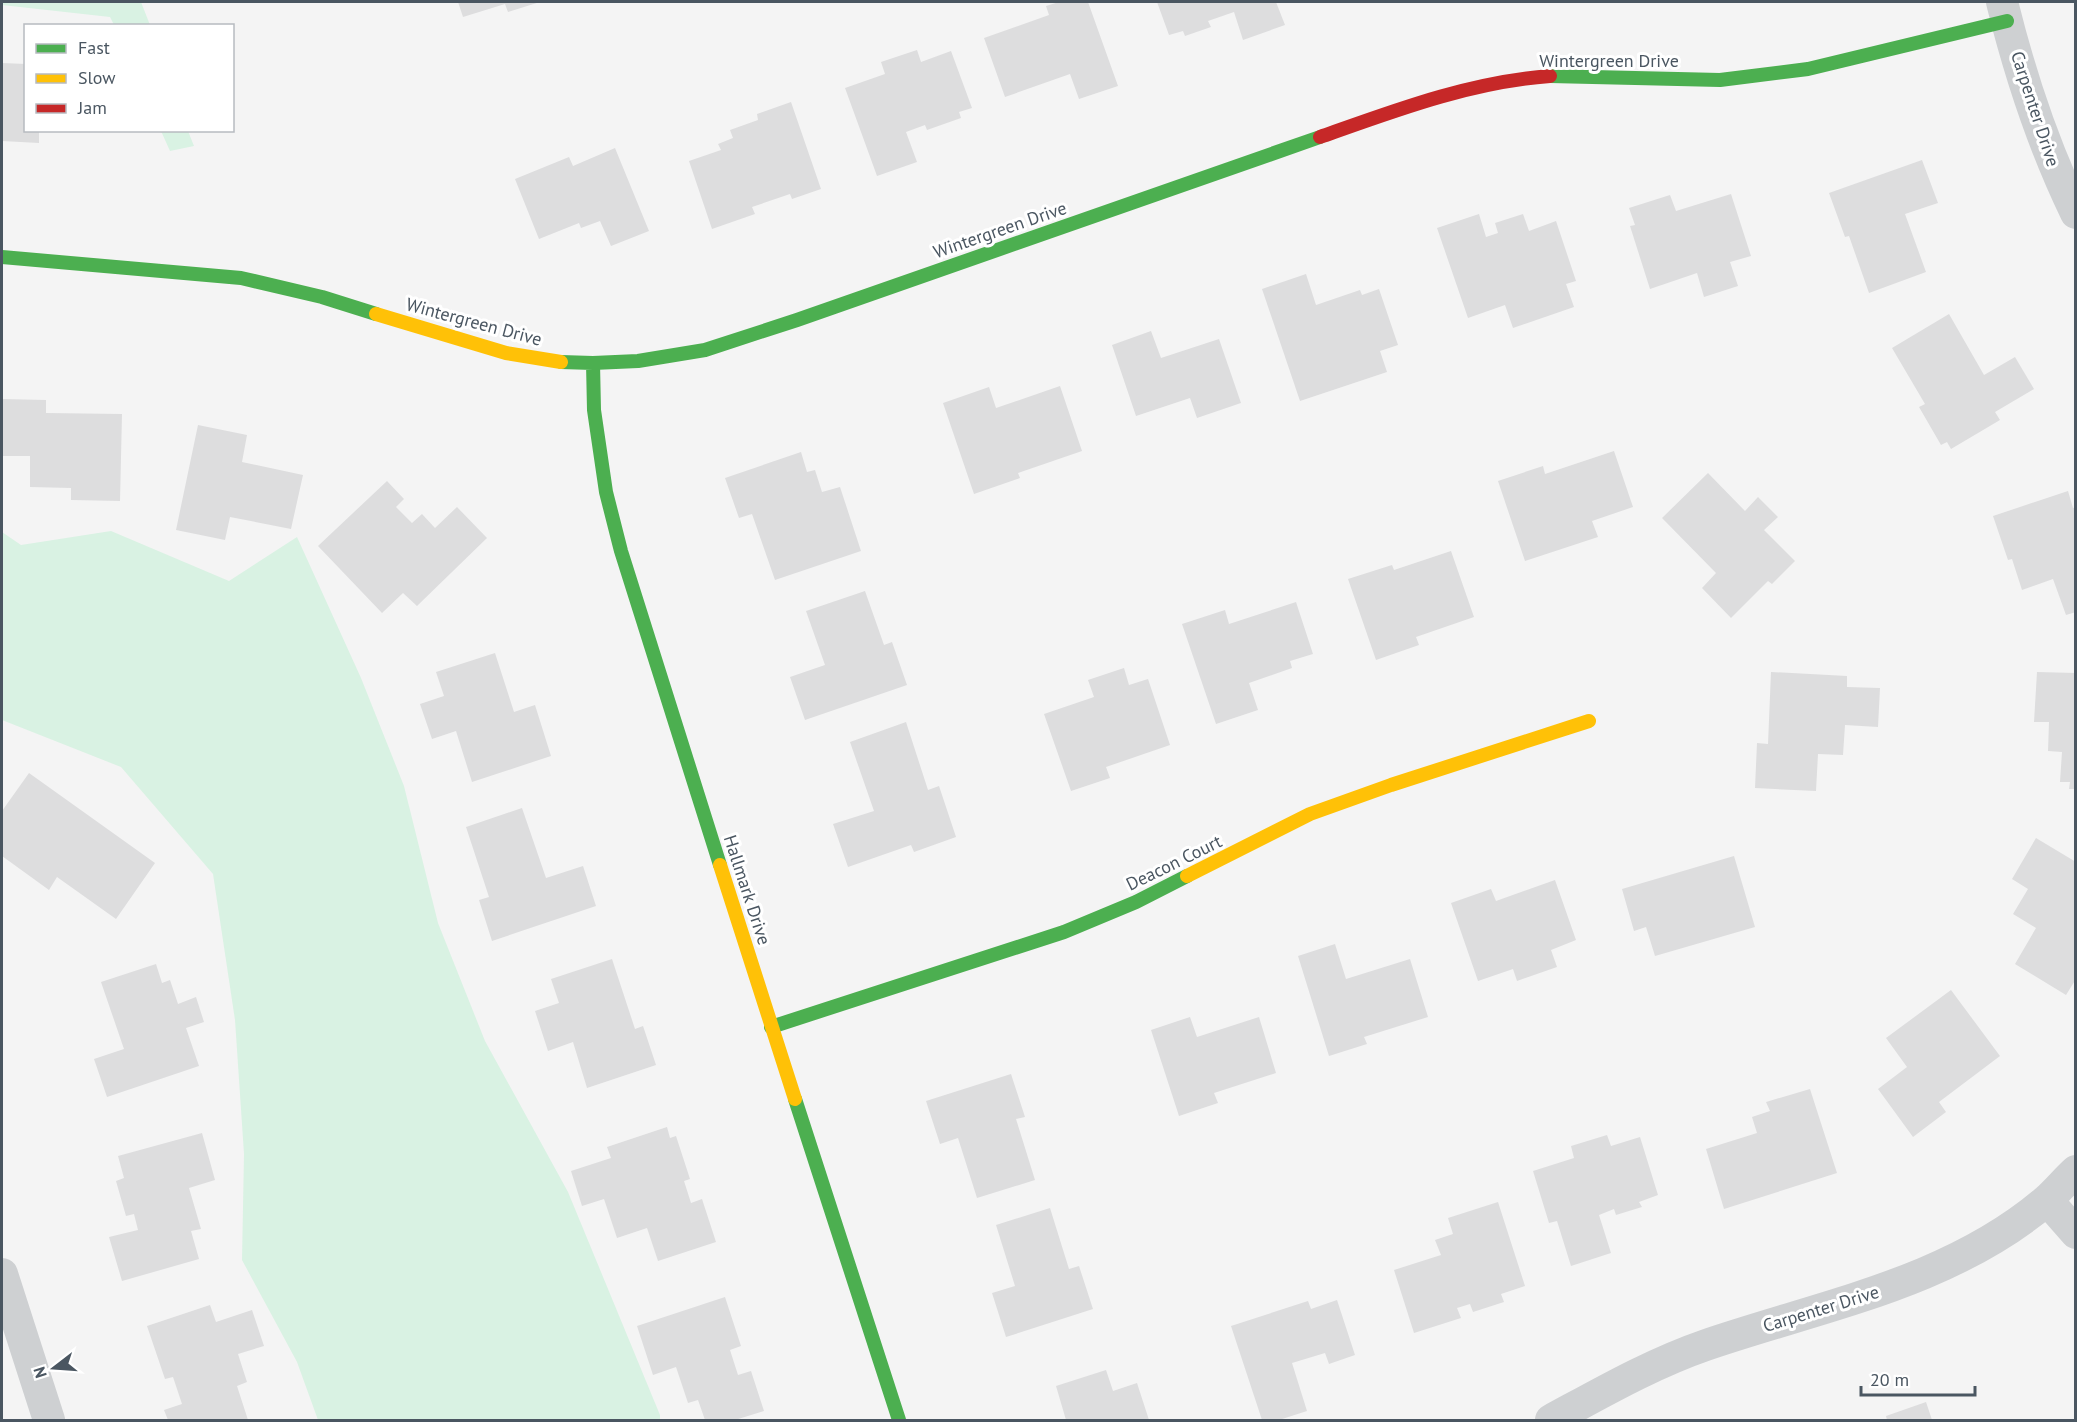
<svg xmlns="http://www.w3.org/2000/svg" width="2077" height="1422" font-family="'PT Sans',sans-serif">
  <rect width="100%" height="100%" fill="#f4f4f4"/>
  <path fill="#d9f2e3" d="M2 2H141L150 25H114L110 17 2 5Z
    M161 131H188L194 146 170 151Z
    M111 531 229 581 297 537 361 678 404 786 438 923 485 1041 568 1192 660 1415V1420H318L297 1362 242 1260 244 1154 235 1020 213 874 121 767 2 720V532L21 545Z"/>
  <path fill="#ddddde" d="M458 2H540L508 12 505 4 463 17Z
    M1059 2H1088L1118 86 1079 99 1070 74 1005 97 984 38 1049 15 1046 6Z
    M1157 2H1276L1285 25 1243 40 1234 12 1208 21 1211 27 1185 36 1183 31 1169 35Z
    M917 50 921 62 951 51 972 108 959 112 961 118 927 130 925 125 906 132 917 162 877 176 845 88 885 74 881 62Z
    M2 63 26 64V130H39V143L2 141Z
    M791 102 821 189 792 199 790 194 752 207 755 214 712 229 689 161 721 150 718 144 733 138 730 130 758 120 757 114Z
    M615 148 649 231 611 246 600 221 581 228 579 223 539 239 515 179 569 157 573 166Z
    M1922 160 1938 203 1905 214 1926 272 1869 293 1849 236 1845 237 1829 193Z
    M1731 194 1751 256 1730 262 1738 286 1704 297 1697 273 1650 289 1630 226 1635 225 1629 208 1670 195 1676 211Z
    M1479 214 1486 237 1498 233 1495 223 1523 214 1529 231 1556 221 1576 281 1566 284 1574 307 1513 328 1505 305 1468 318 1437 228Z
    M1306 274 1316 305 1360 290 1362 295 1379 289 1398 345 1380 351 1387 372 1300 401 1262 289Z
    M1949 314 1984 375 2015 357 2034 389 1995 412 2000 420 1951 449 1947 442 1941 445 1919 407 1925 404 1892 348Z
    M1151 331 1161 358 1219 339 1241 403 1197 418 1190 398 1136 416 1112 345Z
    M1060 386 1082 451 1018 473 1020 478 974 494 943 403 989 387 996 408Z
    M2 399 46 400V413L122 414 120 501 71 500V488L30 487V456H2Z
    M198 425 247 435 242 462 303 475 291 529 230 517 225 540 176 530Z
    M1614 451 1633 507 1592 521 1598 537 1525 561 1498 481 1543 466 1545 474Z
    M801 452 807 472 815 470 822 492 840 487 861 551 775 580 752 514 739 518 725 478Z
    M1708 473 1745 511 1758 497 1778 517 1764 530 1795 561 1772 584 1768 581 1731 618 1702 588 1716 573 1662 518Z
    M387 481 404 499 396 507 412 523 422 514 435 528 457 507 487 538 417 606 403 593 382 613 318 546Z
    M2068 491 2073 508 2076 507V612L2066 615 2053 579 2022 590 2012 559 2008 560 1993 516Z
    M1451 551 1474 617 1416 637 1419 645 1376 660 1348 579 1392 565 1394 570Z
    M865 591 884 645 892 642 907 685 805 720 790 677 825 665 806 611Z
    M1296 602 1313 654 1290 661 1292 668 1249 683 1258 710 1216 724 1182 624 1225 610 1229 624Z
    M495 653 514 712 535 705 551 756 472 782 456 731 432 739 420 704 444 696 436 672Z
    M1124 668 1129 685 1148 679 1170 745 1106 767 1110 778 1071 791 1044 714 1094 697 1088 680Z
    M1771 672 1847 676V687L1880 688 1878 727 1845 725 1843 755 1818 754 1816 791 1755 788 1757 743 1768 744Z
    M2037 672 2076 673V789H2069L2070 782H2060L2062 752 2048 751 2049 722H2034Z
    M906 722 928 790 939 786 956 837 914 852 911 845 848 867 833 824 874 811 850 742Z
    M29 773 155 863 116 919 57 877 49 890 2 856V811Z
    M522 808 546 878 583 866 596 906 492 941 479 900 489 897 466 827Z
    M2036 838 2076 862V979L2066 995 2015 964 2036 928 2013 914 2028 889 2012 879Z
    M1734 856 1755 927 1655 956 1646 927 1634 931 1622 889Z
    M1555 880 1576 940 1551 950 1557 967 1517 981 1513 969 1478 981 1451 903 1491 889 1496 901Z
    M1335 944 1346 979 1410 959 1428 1017 1364 1037 1367 1044 1329 1056 1298 956Z
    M612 959 635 1029 643 1026 656 1065 587 1088 573 1042 548 1051 535 1011 559 1003 551 979Z
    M156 964 162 983 170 980 178 1004 196 997 204 1022 186 1028 199 1066 107 1097 94 1059 124 1049 101 982Z
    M1951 990 2000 1056 1939 1102 1946 1112 1913 1137 1878 1089 1907 1067 1886 1038Z
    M1190 1017 1197 1037 1259 1017 1276 1073 1214 1093 1218 1103 1179 1116 1151 1030Z
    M1011 1074 1025 1117 1016 1119 1035 1180 977 1198 958 1138 940 1144 926 1101Z
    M1810 1089 1837 1173 1724 1209 1706 1149 1757 1133 1752 1117 1770 1111 1766 1102Z
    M667 1127 670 1138 676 1136 690 1179 684 1181 691 1203 702 1199 716 1242 658 1261 647 1228 617 1238 604 1199 582 1206 571 1171 611 1158 607 1147Z
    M202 1133 215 1180 189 1188 201 1229 191 1231 199 1259 122 1281 109 1237 138 1230 134 1214 126 1216 116 1181 124 1178 118 1156Z
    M1607 1135 1611 1146 1640 1137 1658 1195 1639 1202 1642 1207 1616 1215 1614 1209 1599 1215 1611 1253 1571 1266 1557 1221 1549 1223 1533 1171 1574 1158 1571 1146Z
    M1498 1202 1525 1286 1501 1294 1504 1302 1473 1312 1470 1304 1457 1308 1461 1318 1414 1333 1394 1270 1441 1255 1435 1240 1453 1234 1448 1218Z
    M1050 1208 1069 1269 1079 1266 1093 1309 1006 1337 992 1293 1015 1286 996 1225Z
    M725 1297 741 1346 730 1350 738 1375 751 1371 764 1411 735 1420H705L698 1400 688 1403 676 1367 653 1375 637 1326Z
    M1337 1300 1355 1355 1329 1364 1325 1353 1292 1363 1307 1411 1279 1420H1262L1231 1326 1308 1301 1311 1309Z
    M210 1305 216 1322 252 1310 264 1346 238 1354 247 1382 237 1386 248 1420H168L164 1410 182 1404 173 1377 165 1379 147 1326Z
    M1106 1370 1113 1391 1137 1383 1149 1420H1066L1056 1386Z
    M1926 1402 1932 1420H1887L1886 1416Z"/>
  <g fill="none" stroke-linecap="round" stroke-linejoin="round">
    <path stroke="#ced0d2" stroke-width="32" d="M2002 2C2020 75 2043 145 2076 213
      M2047 1200 2076 1233
      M2 1274 49 1420
      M1551 1420C1601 1393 1651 1364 1706 1345 1823 1305 1950 1283 2047 1200 2057 1191 2066 1180 2076 1171"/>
    <path stroke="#4caf50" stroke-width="14" d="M1550 76 1720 80 1808 69 2007 21
      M2 257 241 278 322 297 376 314
      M561 362 593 363 638 361 705 350 797 320 1320 137
      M593 363 594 410 606 492 621 551 720 865
      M771 1027 1064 932 1136 902 1187 876
      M795 1099 899 1420"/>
    <path stroke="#ffc107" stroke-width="14" d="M376 314 506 353 561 362
      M720 865 795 1099
      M1187 876 1310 814 1391 785 1589 721"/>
    <path stroke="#c62828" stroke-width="14" d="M1320 137C1396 110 1470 82 1550 76"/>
  </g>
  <g text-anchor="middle" stroke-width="6" stroke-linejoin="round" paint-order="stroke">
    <g font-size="18" fill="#4a5661" stroke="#fff">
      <text x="1609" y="67">Wintergreen Drive</text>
      <text transform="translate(2035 109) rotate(72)" y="6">Carpenter Drive</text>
      <text transform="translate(1000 230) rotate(-19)" y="6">Wintergreen Drive</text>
      <text transform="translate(474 322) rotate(15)" y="6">Wintergreen Drive</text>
      <text transform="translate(1174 863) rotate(-26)" y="6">Deacon Court</text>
      <text transform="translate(747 890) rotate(72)" y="6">Hallmark Drive</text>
      <text transform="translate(1821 1309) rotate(-17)" y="6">Carpenter Drive</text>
    </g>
  </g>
  <rect width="2077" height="1422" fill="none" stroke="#4a5661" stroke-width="6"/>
  <rect x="24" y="24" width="210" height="108" fill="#ffffff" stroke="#b7bbc0" stroke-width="1.5"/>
  <rect x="36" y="44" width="30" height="9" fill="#4caf50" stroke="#b7bbc0" stroke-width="1.5"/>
  <text x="78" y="54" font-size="18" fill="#4a5661">Fast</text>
  <rect x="36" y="74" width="30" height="9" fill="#ffc107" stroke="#b7bbc0" stroke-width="1.5"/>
  <text x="78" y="84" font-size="18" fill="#4a5661">Slow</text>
  <rect x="36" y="104" width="30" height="9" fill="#c62828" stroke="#b7bbc0" stroke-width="1.5"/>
  <text x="78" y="114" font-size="18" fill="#4a5661">Jam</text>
  <g transform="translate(54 1368) rotate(253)" stroke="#ffffff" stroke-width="4.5" paint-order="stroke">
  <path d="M0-4.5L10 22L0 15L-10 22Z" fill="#4a5661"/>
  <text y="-9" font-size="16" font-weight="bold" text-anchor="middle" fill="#4a5661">N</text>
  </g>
  <path d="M1861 1386v9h114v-9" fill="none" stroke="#4a5661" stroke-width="3"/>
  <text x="1870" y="1386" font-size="18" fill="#4a5661" stroke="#ffffff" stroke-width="4.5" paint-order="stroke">20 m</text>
</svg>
